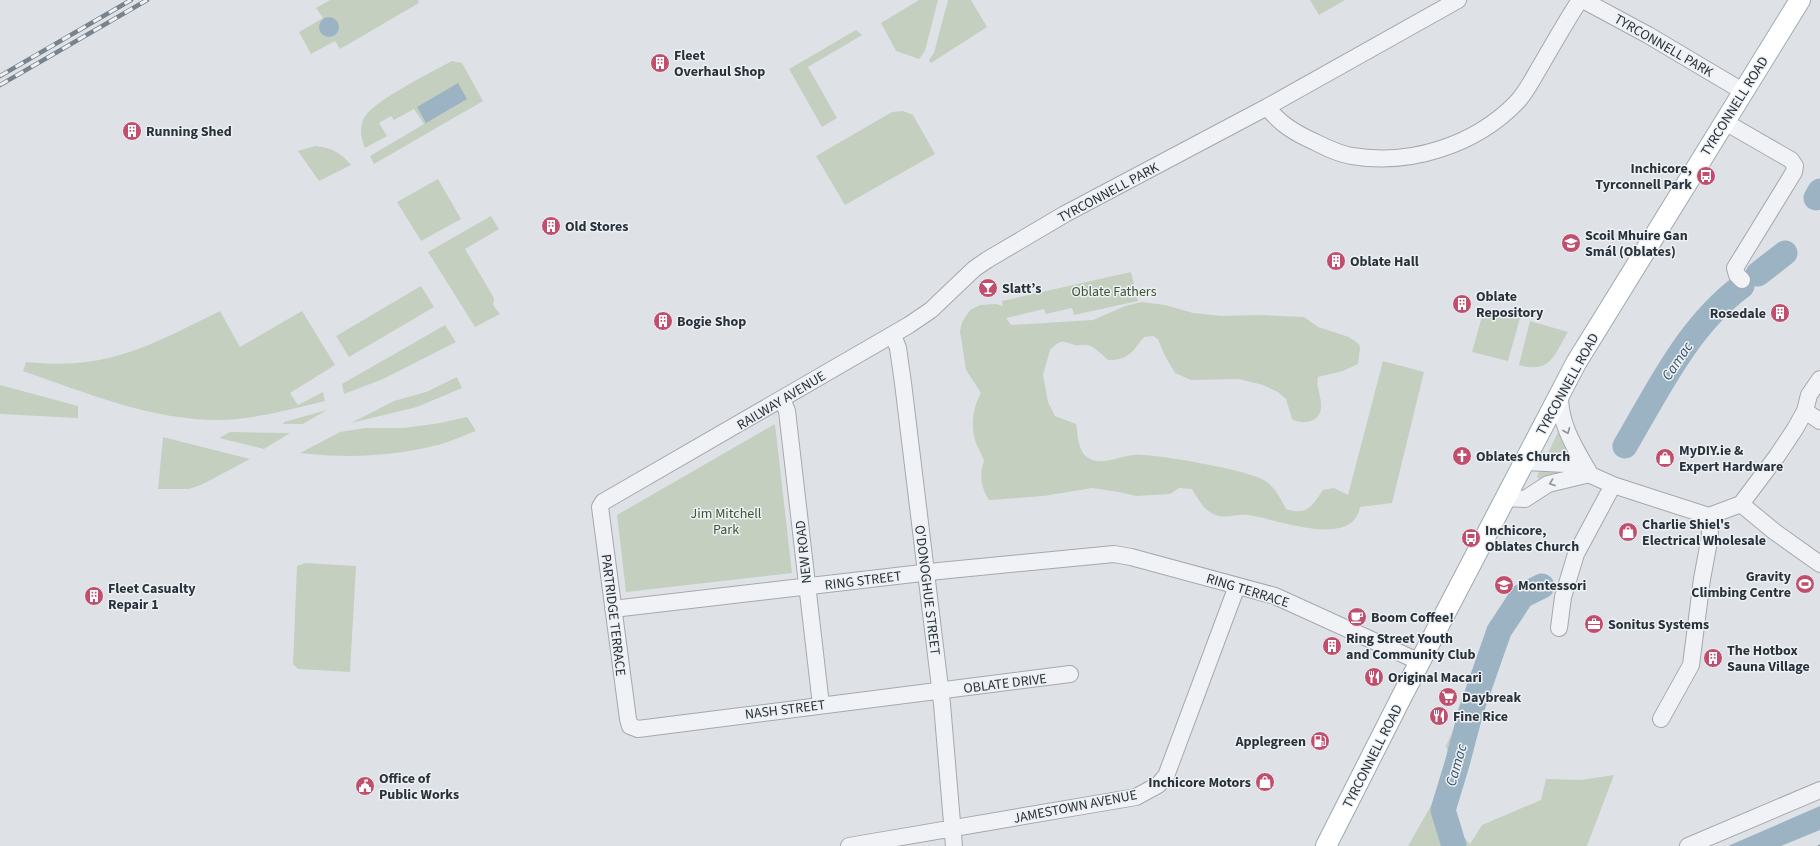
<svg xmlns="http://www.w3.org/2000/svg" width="1820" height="846" font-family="'Source Sans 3',sans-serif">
  <rect width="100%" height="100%" fill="#dee2e6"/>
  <path fill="#c5cfc0" d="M330 0H418L419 3 340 49 335 41 311 54 299 32 323 18 316 8Z
    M919 0H938L925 51 919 59 896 51 881 23Z
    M948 0H971L987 27 931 63 929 60 934 53Z
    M1310 0H1345L1319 15Z
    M856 30 862 35 808 67 837 118 822 127 789 69Z
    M452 61 462 63 483 101 374 164 370 156 424 124 414 109 394 120 391 116 379 123 387 136 365 148C361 139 359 128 364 118 374 100 432 72 452 61Z
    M903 111 913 115 935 154 845 205 816 156 892 112Z
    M315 146C332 148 340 152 351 165L319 181 298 151Z
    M438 179 461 219 421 241 397 202Z
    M491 216 499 229 465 249 494 298 493 305 500 314 475 327 428 252Z
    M1131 272 1138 301 1074 315 1072 308 1046 314 1044 309 1006 318 1011 325 1093 320 1125 306 1142 302 1165 305 1193 313 1222 316 1260 315 1304 317 1318 327 1349 337 1359 344 1360 348 1358 364 1343 371 1318 377C1316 387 1321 395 1321 405 1322 422 1304 426 1292 419L1286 399 1278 392 1263 385 1239 379 1191 380 1175 373 1164 354 1158 339 1153 336 1144 337C1133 351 1128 361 1108 360 1102 355 1095 347 1088 345 1084 344 1079 346 1075 345 1062 341 1061 339 1050 350L1043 375 1048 402 1055 416 1076 424C1078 434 1078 451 1087 457 1100 467 1119 456 1134 455 1152 453 1255 471 1267 482 1276 489 1281 500 1286 509 1307 516 1312 506 1323 490L1334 488 1348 495 1383 361 1424 372 1392 503 1360 507C1352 551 1273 517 1247 515 1237 514 1226 519 1216 515 1204 511 1198 499 1192 489L1179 488 1170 494 1136 496 1119 492 1092 488 1044 496 989 500C981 488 979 474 984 461 982 454 978 449 976 443 970 426 973 407 981 393L966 370 960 331 962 322 970 310 980 305 996 304 1003 306 1002 301Z
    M421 286 434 307 349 357 336 336Z
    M1484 309 1520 318 1508 361 1472 352Z
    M220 311 240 347 302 311 335 365 290 393 298 405 323 392 325 401C290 409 254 420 218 420 150 420 87 393 23 371L26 362C107 371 151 345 220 311Z
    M1530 321 1568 332C1554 355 1551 374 1519 365Z
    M445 325 456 342 383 379 344 394 342 384Z
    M457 377 462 388 417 407 351 423 394 401 426 392Z
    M0 385 78 406V418L0 414Z
    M327 410 303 424H283L284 422Z
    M467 417 476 431C462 436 448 443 433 446 388 457 345 458 300 453L340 432 365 428H404L440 423Z
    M775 424 792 573 626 592 617 515Z
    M1560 428 1580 461 1547 455Z
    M230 432 290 433 264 449 219 438Z
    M163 437 250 459 201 485 189 489H158Z
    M1541 466 1567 472 1552 474 1541 480 1537 477Z
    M305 563 356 566 350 672 298 669 293 664 297 566Z
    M1492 676 1448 832 1461 834 1470 844 1482 825 1541 800 1546 779 1581 780 1614 775 1587 846H1408L1440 790 1451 761 1446 746 1478 677Z"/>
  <path fill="#9cb3c3" d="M319 27a10 10 0 1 1 20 0a10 10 0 1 1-20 0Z
    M458 83 467 99 426 123 417 107Z
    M1820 806V830L1781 846H1728Z"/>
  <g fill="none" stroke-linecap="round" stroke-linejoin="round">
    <path stroke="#9cb3c3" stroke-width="25" d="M1816 198 1820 191
      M1758 274 1785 253
      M1625 446C1658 390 1688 326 1742 286
      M1454 846 1443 810 1457 764 1471 711 1499 631 1522 596 1542 586"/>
    <g stroke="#a4a9af" stroke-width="18">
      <path id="minor" d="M1583 0 1648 35 1744 92
        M1267 107C1280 124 1295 133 1315 142 1327 148 1339 154 1352 156 1410 166 1475 145 1516 103 1527 92 1533 78 1541 65 1554 43 1566 21 1580 0
        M1725 122 1791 160 1795 166 1794 172 1735 268 1737 275 1742 280
        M893 335 898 348 903 383 942 704 954 846
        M1560 393C1559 424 1575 448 1590 474
        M782 399 787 411 821 705
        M1805 411 1809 395 1820 379
        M1525 462 1566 464 1613 485 1709 516 1741 504 1777 456 1795 429 1805 411 1820 421
        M1506 498 1525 499 1548 484 1590 474
        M1741 504 1775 532 1820 564
        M613 609 939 571 1114 554 1131 557 1275 596 1420 662
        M1559 628 1563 597 1576 554 1613 485
        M1070 674 638 729 630 726 628 719 600 507 603 502 909 325 931 310 974 269 987 260 1065 214 1267 107 1458 0
        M1661 719 1691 665 1702 579 1710 536 1709 516
        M849 846 1136 797 1158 785 1166 776 1237 586
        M1688 846 1820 790"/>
    </g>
    <g stroke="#9ea8b0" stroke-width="22">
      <path id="major" d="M1326 846 1402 696 1576 363 1800 0"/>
    </g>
    <use href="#minor" stroke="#f0f2f5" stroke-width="16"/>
    <use href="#major" stroke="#fff" stroke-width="20"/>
    <path stroke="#79838e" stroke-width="1" d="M1818 846 1820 845"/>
    <g stroke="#79838e" stroke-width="4.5">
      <path id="rail" d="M0 76 131 0
        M0 85 147 0"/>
    </g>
    <use href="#rail" stroke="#edf1f4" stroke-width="3" stroke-dasharray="9" stroke-linecap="butt"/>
  </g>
  <defs><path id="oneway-chevron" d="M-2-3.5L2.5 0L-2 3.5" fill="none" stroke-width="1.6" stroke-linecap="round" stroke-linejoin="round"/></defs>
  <g stroke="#8c9298">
    <use href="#oneway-chevron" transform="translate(1567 431) rotate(68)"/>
    <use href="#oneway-chevron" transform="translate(1552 483) rotate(160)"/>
  </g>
  <defs>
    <g id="building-disc" transform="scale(1)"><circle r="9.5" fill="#c04e6c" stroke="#edf1f4"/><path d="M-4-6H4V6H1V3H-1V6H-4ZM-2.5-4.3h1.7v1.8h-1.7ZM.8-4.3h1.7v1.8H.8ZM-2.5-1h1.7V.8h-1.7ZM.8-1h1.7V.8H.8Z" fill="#fff"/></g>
    <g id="bus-disc" transform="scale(1)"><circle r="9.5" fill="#c04e6c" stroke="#edf1f4"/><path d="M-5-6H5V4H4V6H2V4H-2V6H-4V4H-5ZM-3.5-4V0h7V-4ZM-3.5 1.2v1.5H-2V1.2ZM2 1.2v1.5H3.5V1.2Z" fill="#fff"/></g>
    <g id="school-disc" transform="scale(1)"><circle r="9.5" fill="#c04e6c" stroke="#edf1f4"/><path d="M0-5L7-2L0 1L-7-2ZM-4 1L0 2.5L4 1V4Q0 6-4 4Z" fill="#fff"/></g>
    <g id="bar-disc" transform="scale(1)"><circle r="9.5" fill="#c04e6c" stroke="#edf1f4"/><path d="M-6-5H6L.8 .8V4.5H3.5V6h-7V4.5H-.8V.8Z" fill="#fff"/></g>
    <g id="church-disc" transform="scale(1)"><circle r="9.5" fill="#c04e6c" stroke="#edf1f4"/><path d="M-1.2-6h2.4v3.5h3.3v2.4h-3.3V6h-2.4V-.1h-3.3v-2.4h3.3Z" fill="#fff"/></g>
    <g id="shop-disc" transform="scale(1)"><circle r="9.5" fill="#c04e6c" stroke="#edf1f4"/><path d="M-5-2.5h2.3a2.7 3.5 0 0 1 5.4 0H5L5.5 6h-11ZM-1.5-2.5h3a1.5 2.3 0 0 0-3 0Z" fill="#fff"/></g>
    <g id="stadium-disc" transform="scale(1)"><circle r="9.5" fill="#c04e6c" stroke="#edf1f4"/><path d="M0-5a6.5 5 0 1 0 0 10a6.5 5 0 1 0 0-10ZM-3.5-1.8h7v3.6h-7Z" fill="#fff"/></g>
    <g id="cafe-disc" transform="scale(1)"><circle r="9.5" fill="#c04e6c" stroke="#edf1f4"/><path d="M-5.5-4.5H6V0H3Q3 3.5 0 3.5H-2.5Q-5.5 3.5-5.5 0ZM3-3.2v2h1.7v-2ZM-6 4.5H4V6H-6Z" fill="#fff"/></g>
    <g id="office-disc" transform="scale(1)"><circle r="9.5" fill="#c04e6c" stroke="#edf1f4"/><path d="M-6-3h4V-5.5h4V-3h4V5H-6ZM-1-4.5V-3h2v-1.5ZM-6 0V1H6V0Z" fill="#fff"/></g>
    <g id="restaurant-disc" transform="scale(1)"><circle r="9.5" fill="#c04e6c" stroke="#edf1f4"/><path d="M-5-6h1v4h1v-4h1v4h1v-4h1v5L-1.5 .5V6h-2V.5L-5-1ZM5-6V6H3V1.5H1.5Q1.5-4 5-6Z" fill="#fff"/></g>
    <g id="supermarket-disc" transform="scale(1)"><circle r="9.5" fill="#c04e6c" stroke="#edf1f4"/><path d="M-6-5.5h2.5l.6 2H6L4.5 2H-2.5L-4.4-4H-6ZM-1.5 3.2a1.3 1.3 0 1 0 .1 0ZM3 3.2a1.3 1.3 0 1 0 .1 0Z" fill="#fff"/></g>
    <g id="fuel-disc" transform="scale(1)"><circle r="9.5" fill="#c04e6c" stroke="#edf1f4"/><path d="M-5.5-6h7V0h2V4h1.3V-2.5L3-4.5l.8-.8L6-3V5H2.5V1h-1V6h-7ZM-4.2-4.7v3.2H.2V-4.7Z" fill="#fff"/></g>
    <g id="civic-disc" transform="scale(1)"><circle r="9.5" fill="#c04e6c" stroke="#edf1f4"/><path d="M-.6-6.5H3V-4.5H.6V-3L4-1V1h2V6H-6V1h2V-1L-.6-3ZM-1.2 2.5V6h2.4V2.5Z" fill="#fff"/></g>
  </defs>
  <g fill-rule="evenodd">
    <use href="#building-disc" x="660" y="63"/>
    <use href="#building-disc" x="132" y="131"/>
    <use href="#bus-disc" x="1706" y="176"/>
    <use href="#building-disc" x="551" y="226"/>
    <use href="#school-disc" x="1571" y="243"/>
    <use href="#building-disc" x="1336" y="261"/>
    <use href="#bar-disc" x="988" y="288"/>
    <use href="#building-disc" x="1462" y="304"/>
    <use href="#building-disc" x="1780" y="313"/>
    <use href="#building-disc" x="663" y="321"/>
    <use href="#church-disc" x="1462" y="456"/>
    <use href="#shop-disc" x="1665" y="458"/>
    <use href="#shop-disc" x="1628" y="532"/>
    <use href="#bus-disc" x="1471" y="538"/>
    <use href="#stadium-disc" x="1805" y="584"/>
    <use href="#school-disc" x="1504" y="585"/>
    <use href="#building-disc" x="94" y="596"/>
    <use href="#cafe-disc" x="1357" y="617"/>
    <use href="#office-disc" x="1594" y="624"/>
    <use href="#building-disc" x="1332" y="646"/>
    <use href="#building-disc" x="1713" y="658"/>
    <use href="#restaurant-disc" x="1374" y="677"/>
    <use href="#supermarket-disc" x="1448" y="697"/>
    <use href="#restaurant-disc" x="1439" y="716"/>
    <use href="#fuel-disc" x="1320" y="741"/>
    <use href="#shop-disc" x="1265" y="782"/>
    <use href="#civic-disc" x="365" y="786"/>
  </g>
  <g text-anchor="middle" stroke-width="3" stroke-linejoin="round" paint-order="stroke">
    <g font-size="14" fill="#29313b" stroke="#edf1f4">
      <text transform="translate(1664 45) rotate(30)" y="5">TYRCONNELL PARK</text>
      <text transform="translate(1734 106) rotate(-58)" y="5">TYRCONNELL ROAD</text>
      <text transform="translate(1108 192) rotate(-28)" y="5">TYRCONNELL PARK</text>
      <text transform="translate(1567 384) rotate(-61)" y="5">TYRCONNELL ROAD</text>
      <text transform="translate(781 400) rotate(-31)" y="5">RAILWAY AVENUE</text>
      <text transform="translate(803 552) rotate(-96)" y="5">NEW ROAD</text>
      <text transform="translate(863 580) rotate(-7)" y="5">RING STREET</text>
      <text transform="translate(928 590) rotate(83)" y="5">O'DONOGHUE STREET</text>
      <text transform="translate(1248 590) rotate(17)" y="5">RING TERRACE</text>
      <text transform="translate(614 615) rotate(83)" y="5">PARTRIDGE TERRACE</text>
      <text transform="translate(1005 683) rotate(-7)" y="5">OBLATE DRIVE</text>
      <text transform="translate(785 709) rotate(-7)" y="5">NASH STREET</text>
      <text transform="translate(1372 756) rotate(-63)" y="5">TYRCONNELL ROAD</text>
      <text transform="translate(1075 806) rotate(-11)" y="5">JAMESTOWN AVENUE</text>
    </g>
    <g font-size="14" font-weight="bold" fill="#29313b" stroke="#edf1f4" text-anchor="start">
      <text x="674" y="60">Fleet<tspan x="674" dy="16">Overhaul Shop</tspan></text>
      <text x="146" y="136">Running Shed</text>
      <text x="1692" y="173" text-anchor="end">Inchicore,<tspan x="1692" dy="16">Tyrconnell Park</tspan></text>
      <text x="565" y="231">Old Stores</text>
      <text x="1585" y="240">Scoil Mhuire Gan<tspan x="1585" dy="16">Smál (Oblates)</tspan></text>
      <text x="1350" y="266">Oblate Hall</text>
      <text x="1002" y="293">Slatt’s</text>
      <text x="1476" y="301">Oblate<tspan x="1476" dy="16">Repository</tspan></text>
      <text x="1766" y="318" text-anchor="end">Rosedale</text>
      <text x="677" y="326">Bogie Shop</text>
      <text x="1679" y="455">MyDIY.ie &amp;<tspan x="1679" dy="16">Expert Hardware</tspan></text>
      <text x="1476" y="461">Oblates Church</text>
      <text x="1642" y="529">Charlie Shiel's<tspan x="1642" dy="16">Electrical Wholesale</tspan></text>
      <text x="1485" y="535">Inchicore,<tspan x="1485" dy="16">Oblates Church</tspan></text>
      <text x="1791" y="581" text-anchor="end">Gravity<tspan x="1791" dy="16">Climbing Centre</tspan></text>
      <text x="1518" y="590">Montessori</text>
      <text x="108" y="593">Fleet Casualty<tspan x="108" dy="16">Repair 1</tspan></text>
      <text x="1371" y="622">Boom Coffee!</text>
      <text x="1608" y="629">Sonitus Systems</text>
      <text x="1346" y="643">Ring Street Youth<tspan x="1346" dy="16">and Community Club</tspan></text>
      <text x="1727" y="655">The Hotbox<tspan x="1727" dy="16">Sauna Village</tspan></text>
      <text x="1388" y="682">Original Macari</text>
      <text x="1462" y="702">Daybreak</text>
      <text x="1453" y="721">Fine Rice</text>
      <text x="1306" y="746" text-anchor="end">Applegreen</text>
      <text x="379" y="783">Office of<tspan x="379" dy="16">Public Works</tspan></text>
      <text x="1251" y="787" text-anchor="end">Inchicore Motors</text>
    </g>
    <g font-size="14" fill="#405537" stroke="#edf1f4">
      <text x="1114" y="296">Oblate Fathers</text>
      <text x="726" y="518">Jim Mitchell<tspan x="726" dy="16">Park</tspan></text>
    </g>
    <g font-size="15" font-style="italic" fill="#37546b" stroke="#edf1f4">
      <text transform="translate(1677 361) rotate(-56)" y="5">Camac</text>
      <text transform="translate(1456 765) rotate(-74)" y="5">Camac</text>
    </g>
  </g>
</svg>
